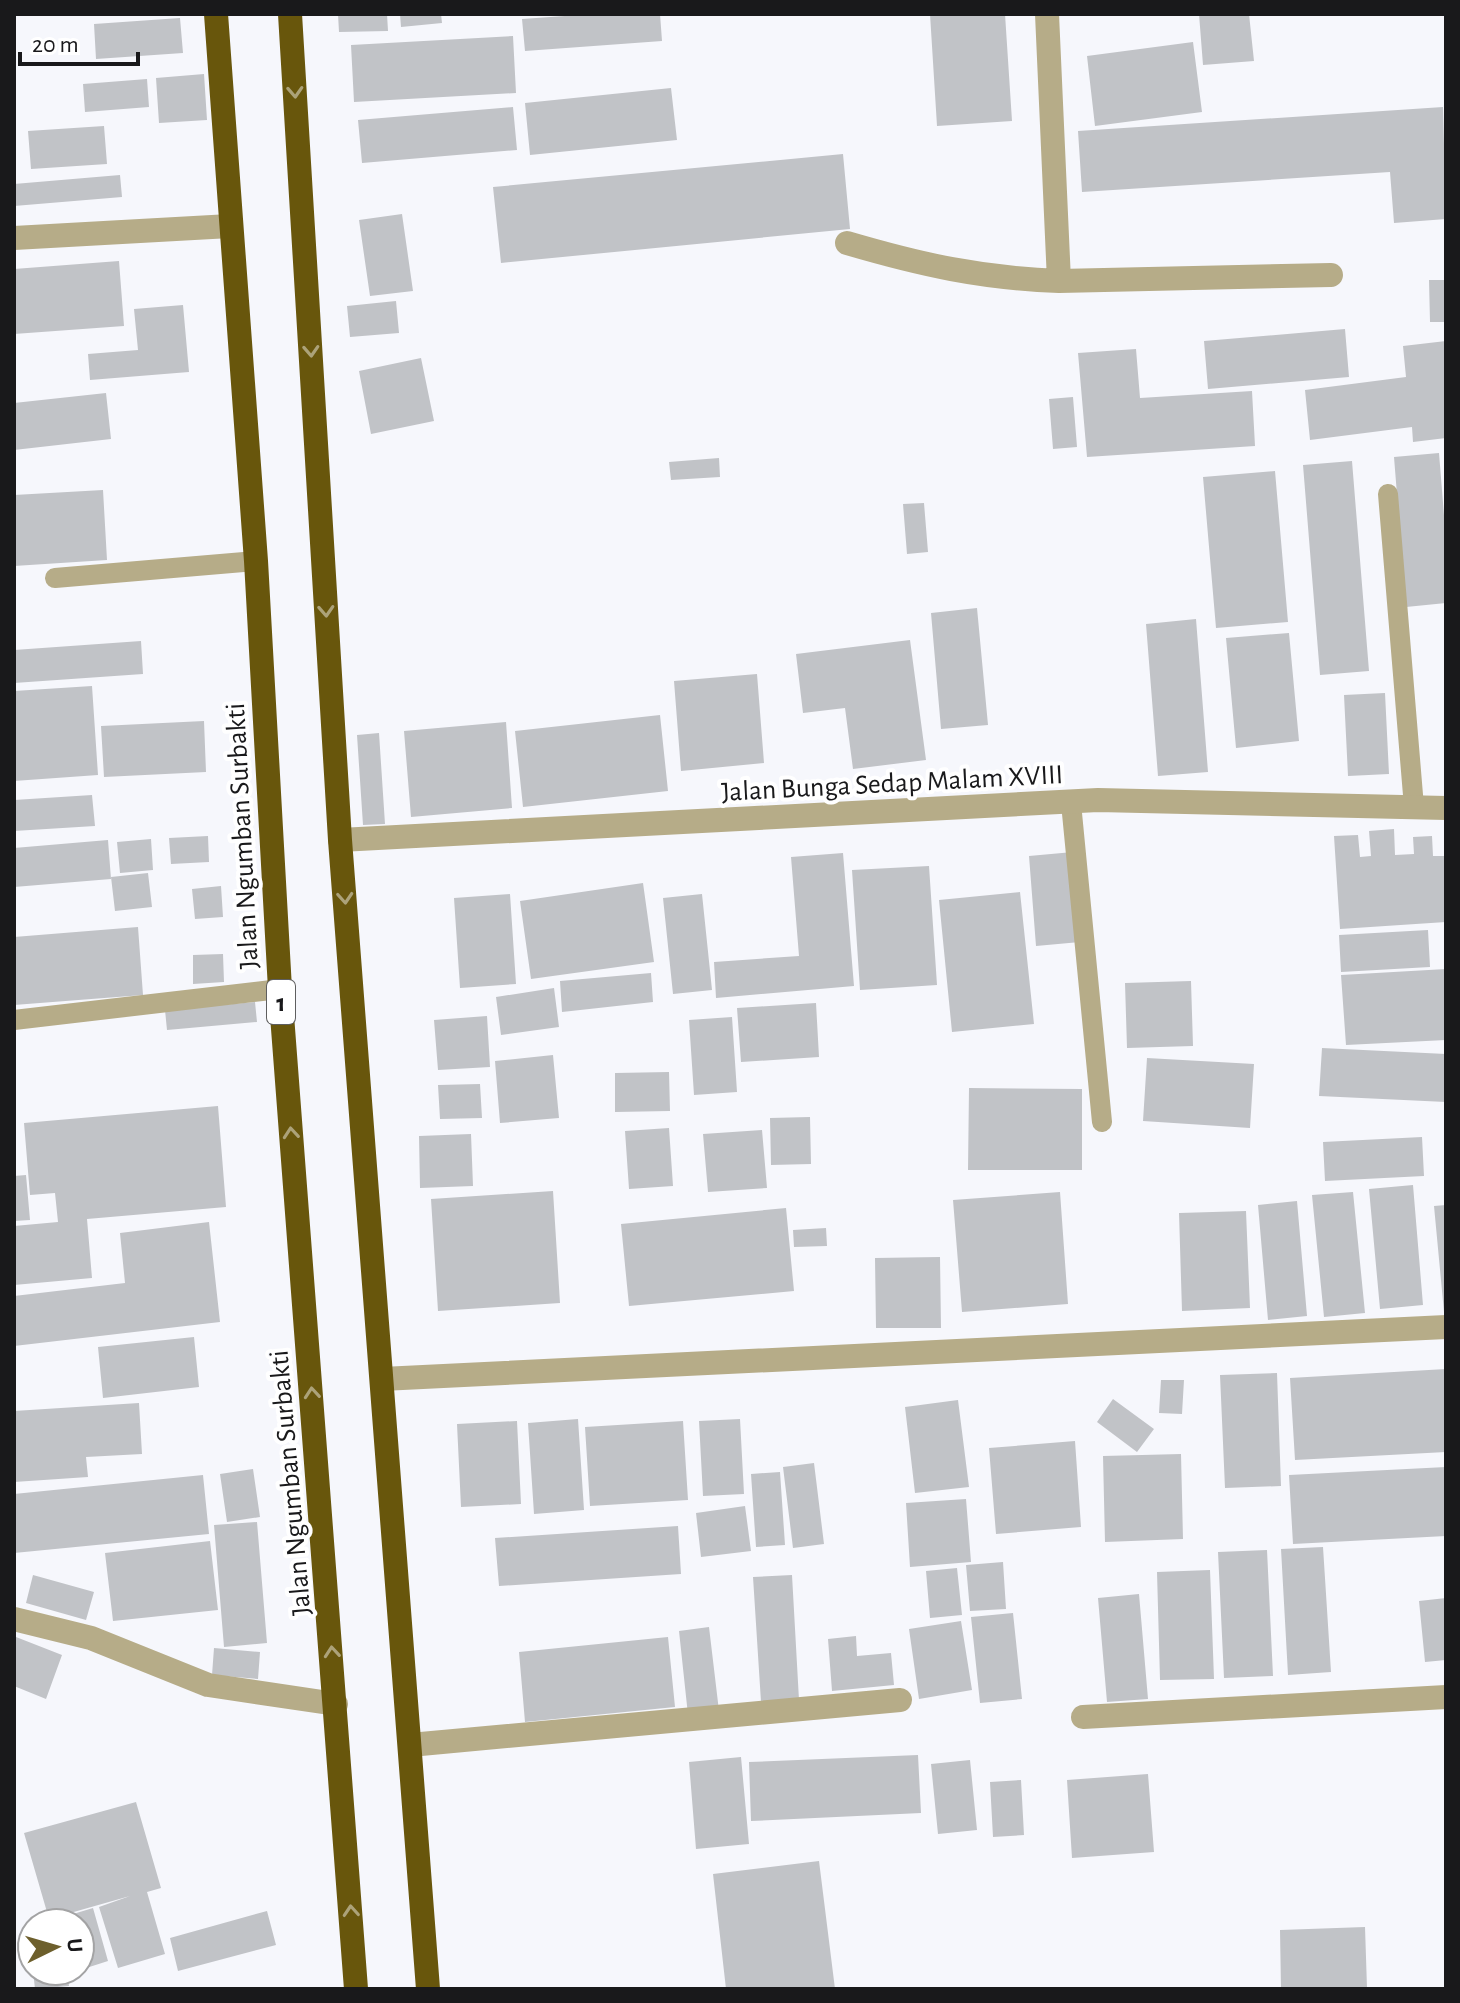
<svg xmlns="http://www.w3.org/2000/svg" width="1460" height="2003" font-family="'Alegreya Sans',sans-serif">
  <rect width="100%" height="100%" fill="#f6f7fc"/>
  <path fill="#c1c3c7" d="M338 14H387L388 31 339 32Z
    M400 14H441L442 23 401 27Z
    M593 14H660L662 41 525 51 522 19Z
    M930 14H1005L1012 121 937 126Z
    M1199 14H1249L1254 61 1203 65Z
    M180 18 183 53 96 59 94 24Z
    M513 36 516 93 354 102 351 45Z
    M1193 42 1202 112 1095 126 1087 56Z
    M204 74 207 120 159 123 156 78Z
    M147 79 149 107 85 112 83 84Z
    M671 88 677 140 530 155 525 103Z
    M513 107 517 150 362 163 358 120Z
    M1443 107 1446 219 1394 223 1390 172 1082 192 1078 131Z
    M104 126 107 164 31 169 28 131Z
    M843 154 850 229 501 263 493 187Z
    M120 175 122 197 14 206V184Z
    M402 214 413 291 370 296 359 220Z
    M119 261 124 326 14 334V269Z
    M1429 280H1446V322H1430Z
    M396 301 399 333 350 337 347 306Z
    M183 305 189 372 90 380 88 354 138 350 134 309Z
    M1345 329 1349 377 1208 389 1204 341Z
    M1446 341V438L1413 442 1412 427 1310 440 1305 390 1406 377 1403 346Z
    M1136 349 1140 398 1252 391 1255 446 1087 457 1078 353Z
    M421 358 434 421 371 434 359 371Z
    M106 393 111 439 14 450V403Z
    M1073 397 1077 447 1053 449 1049 399Z
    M1439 453 1446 540V603L1406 607 1394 457Z
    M719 458 720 477 671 480 669 462Z
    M1352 461 1369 671 1320 675 1303 465Z
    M1275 471 1288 622 1216 628 1203 477Z
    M103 490 107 560 14 566V495Z
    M924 503 928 552 907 554 903 504Z
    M977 608 988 725 941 729 931 613Z
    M1196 619 1208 772 1158 776 1146 624Z
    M1289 633 1299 741 1236 748 1226 638Z
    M910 640 926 760 853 769 845 708 803 713 796 654Z
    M141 641 143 674 14 683V650Z
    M757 674 764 763 681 771 674 681Z
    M92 686 98 775 14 781V691Z
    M1385 693 1389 774 1348 776 1344 695Z
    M660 715 668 791 523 807 515 731Z
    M204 721 206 772 104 777 101 726Z
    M506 722 512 808 411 817 404 731Z
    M379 733 385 824 363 825 357 735Z
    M92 795 95 826 14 831V800Z
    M1394 829 1395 855 1414 854 1413 837 1432 836 1433 856H1446V922L1340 929 1334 836 1358 835 1360 857 1371 856 1369 831Z
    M208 836 209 862 171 864 169 838Z
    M151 839 153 870 120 873 117 842Z
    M108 840 111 879 14 887V848Z
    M1073 852 1080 942 1036 946 1029 856Z
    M843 853 854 986 716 998 714 962 799 956 791 857Z
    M929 866 937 985 860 990 852 870Z
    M148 873 152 907 115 911 111 877Z
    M643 883 654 962 531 979 520 901Z
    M221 886 223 917 195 919 192 889Z
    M1020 892 1034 1024 952 1032 939 900Z
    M510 894 516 984 460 988 454 898Z
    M702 894 712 990 673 994 663 898Z
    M138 927 143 995 14 1005V937Z
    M1428 930 1430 967 1341 972 1339 935Z
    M223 954 224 982 193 984V955Z
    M1446 969V1040L1346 1045 1341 975Z
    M651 973 653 1002 562 1012 560 981Z
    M1191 981 1193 1046 1127 1048 1125 983Z
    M554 988 559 1027 501 1035 496 997Z
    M255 1002 257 1022 167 1030 165 1010Z
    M816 1003 819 1057 741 1062 737 1008Z
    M487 1016 490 1067 438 1070 434 1020Z
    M732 1017 737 1092 694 1095 689 1020Z
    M1322 1048 1446 1054V1102L1319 1096Z
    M553 1055 559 1118 500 1123 495 1061Z
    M1147 1058 1254 1064 1250 1128 1143 1121Z
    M669 1072 670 1111 615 1112V1073Z
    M480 1084 482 1118 440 1119 438 1085Z
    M969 1088 1082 1089V1170H968Z
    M218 1106 226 1207 87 1219 92 1278 14 1285V1226L58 1222 55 1193 30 1195 24 1123Z
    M810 1117 811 1164 771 1165 770 1118Z
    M669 1128 673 1186 629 1189 625 1131Z
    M762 1130 767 1188 708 1192 703 1134Z
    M471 1134 473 1186 420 1188 419 1136Z
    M1422 1137 1424 1176 1325 1181 1323 1142Z
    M26 1175 30 1220 14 1221V1176Z
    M1413 1185 1423 1305 1380 1309 1369 1189Z
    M553 1191 560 1303 438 1311 431 1199Z
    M1060 1192 1068 1304 962 1312 953 1200Z
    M1353 1192 1365 1313 1324 1317 1312 1195Z
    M1297 1201 1307 1316 1268 1320 1258 1205Z
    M1446 1205V1312H1444L1434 1206Z
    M786 1208 794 1291 629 1306 621 1224Z
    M1246 1211 1250 1308 1182 1311 1179 1213Z
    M209 1222 220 1322 14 1346V1296L125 1283 120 1233Z
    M826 1228 827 1246 794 1247 793 1230Z
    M940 1257 941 1328H876L875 1258Z
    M194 1337 199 1387 103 1398 98 1347Z
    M1446 1369V1452L1295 1460 1290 1378Z
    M1277 1373 1281 1486 1225 1488 1220 1375Z
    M1161 1380H1184L1182 1414 1159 1413Z
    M1113 1399 1154 1429 1137 1452 1097 1422Z
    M958 1400 969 1487 915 1493 905 1407Z
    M139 1403 142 1454 86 1457 88 1477 14 1482V1411Z
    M578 1419 584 1510 534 1514 528 1423Z
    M740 1419 744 1494 703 1496 699 1421Z
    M517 1421 521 1504 461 1507 457 1424Z
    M683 1421 688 1500 590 1506 585 1427Z
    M1075 1441 1081 1527 996 1534 989 1448Z
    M1181 1454 1183 1539 1105 1542 1103 1456Z
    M814 1463 824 1544 793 1548 783 1467Z
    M1446 1467V1536L1293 1544 1289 1475Z
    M253 1469 260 1517 227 1522 220 1474Z
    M780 1472 785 1545 756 1547 751 1474Z
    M203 1475 209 1534 14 1553V1494Z
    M966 1499 971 1562 910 1567 906 1503Z
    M745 1506 751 1551 701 1557 696 1513Z
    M257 1522 267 1643 224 1647 214 1525Z
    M678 1526 681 1574 499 1586 495 1538Z
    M210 1541 218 1610 113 1621 105 1553Z
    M1323 1547 1331 1672 1288 1675 1281 1549Z
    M1267 1550 1273 1676 1224 1678 1218 1552Z
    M1003 1562 1006 1609 970 1611 966 1565Z
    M957 1568 962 1615 930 1618 926 1571Z
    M1210 1570 1214 1679 1160 1680 1157 1572Z
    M33 1575 94 1592 86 1620 26 1603Z
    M792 1575 799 1700 761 1702 753 1577Z
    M1139 1594 1148 1699 1107 1702 1098 1598Z
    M1446 1598V1660L1425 1662 1419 1601Z
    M1013 1613 1022 1699 980 1703 971 1617Z
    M961 1621 972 1690 919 1699 909 1629Z
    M709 1627 719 1711 688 1715 679 1631Z
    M856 1636 857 1656 891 1653 894 1685 832 1691 828 1639Z
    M16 1637 62 1655 46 1699 14 1686Z
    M668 1637 675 1707 525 1722 519 1652Z
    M214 1648 260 1652 258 1679 212 1675Z
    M918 1755 921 1813 751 1821 749 1762Z
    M741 1757 749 1844 696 1849 689 1762Z
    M970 1760 977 1830 938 1834 931 1764Z
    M1148 1774 1154 1852 1072 1858 1067 1780Z
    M1021 1780 1024 1835 993 1837 990 1782Z
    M136 1802 161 1888 147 1892 165 1954 118 1968 99 1907 130 1896 49 1919 24 1833Z
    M819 1861 835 1989H726L713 1874Z
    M93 1908 108 1961 80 1970V1923H62L60 1918Z
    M267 1911 276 1945 178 1971 170 1938Z
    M1365 1927 1367 1988 1281 1989 1280 1930Z
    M33 1971H67L69 1986 35 1989Z"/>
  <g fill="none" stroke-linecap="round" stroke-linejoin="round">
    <path stroke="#b6ac88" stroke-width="20" d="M1388 494 1414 807
      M55 578 256 561
      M1071 803 1102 1122
      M14 1020 280 989"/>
    <path stroke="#b6ac88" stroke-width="24" d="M1047 14 1059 281 1331 275
      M14 238 230 226
      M847 243C922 265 981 278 1059 281
      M340 840 1098 800 1446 808
      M382 1379 1446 1327
      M14 1619 91 1638 208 1685 336 1704
      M1083 1717 1446 1697
      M410 1745 900 1700"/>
    <path stroke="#68560c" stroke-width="24" d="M216 14 256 561 280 989 356 1989
      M290 14 340 840 428 1989"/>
  </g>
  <defs><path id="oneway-chevron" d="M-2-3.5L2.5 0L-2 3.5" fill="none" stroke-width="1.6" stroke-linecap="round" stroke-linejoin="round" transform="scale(2)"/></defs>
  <g stroke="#aca279">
    <use href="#oneway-chevron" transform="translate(295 92) rotate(87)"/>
    <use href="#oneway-chevron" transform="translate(311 351) rotate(87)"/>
    <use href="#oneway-chevron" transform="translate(326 611) rotate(87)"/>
    <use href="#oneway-chevron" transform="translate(345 898) rotate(86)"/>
    <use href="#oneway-chevron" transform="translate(291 1133) rotate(-95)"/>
    <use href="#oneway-chevron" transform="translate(312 1393) rotate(-95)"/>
    <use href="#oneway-chevron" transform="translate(332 1652) rotate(-95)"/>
    <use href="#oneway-chevron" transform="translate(351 1911) rotate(-94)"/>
  </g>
  <g text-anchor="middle" stroke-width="8" stroke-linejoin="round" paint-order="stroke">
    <rect fill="#fff" stroke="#5e5e5f" stroke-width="2" x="267" y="980" width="28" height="44" rx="6"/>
    <g font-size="26" font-weight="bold" fill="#19191b">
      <text x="281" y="1011">1</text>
    </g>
    <g font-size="28" fill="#19191b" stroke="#fff">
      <text transform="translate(892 782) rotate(-3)" y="10">Jalan Bunga Sedap Malam XVIII</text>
      <text transform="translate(241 836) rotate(-93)" y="10">Jalan Ngumban Surbakti</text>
      <text transform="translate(289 1483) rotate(-95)" y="10">Jalan Ngumban Surbakti</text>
    </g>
  </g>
  <rect width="1460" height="2003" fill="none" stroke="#19191b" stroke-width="32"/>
  <g transform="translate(56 1947) rotate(85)"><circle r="38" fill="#ffffff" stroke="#a3a3a4" stroke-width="2"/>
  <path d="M0-6L14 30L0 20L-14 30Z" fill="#6d5f2c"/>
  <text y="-12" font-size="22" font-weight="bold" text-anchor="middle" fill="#19191b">U</text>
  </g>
  <path d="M20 52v12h118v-12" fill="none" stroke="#19191b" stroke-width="4"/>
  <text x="32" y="52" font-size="24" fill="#19191b" stroke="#ffffff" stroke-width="6" paint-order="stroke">20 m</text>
</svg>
